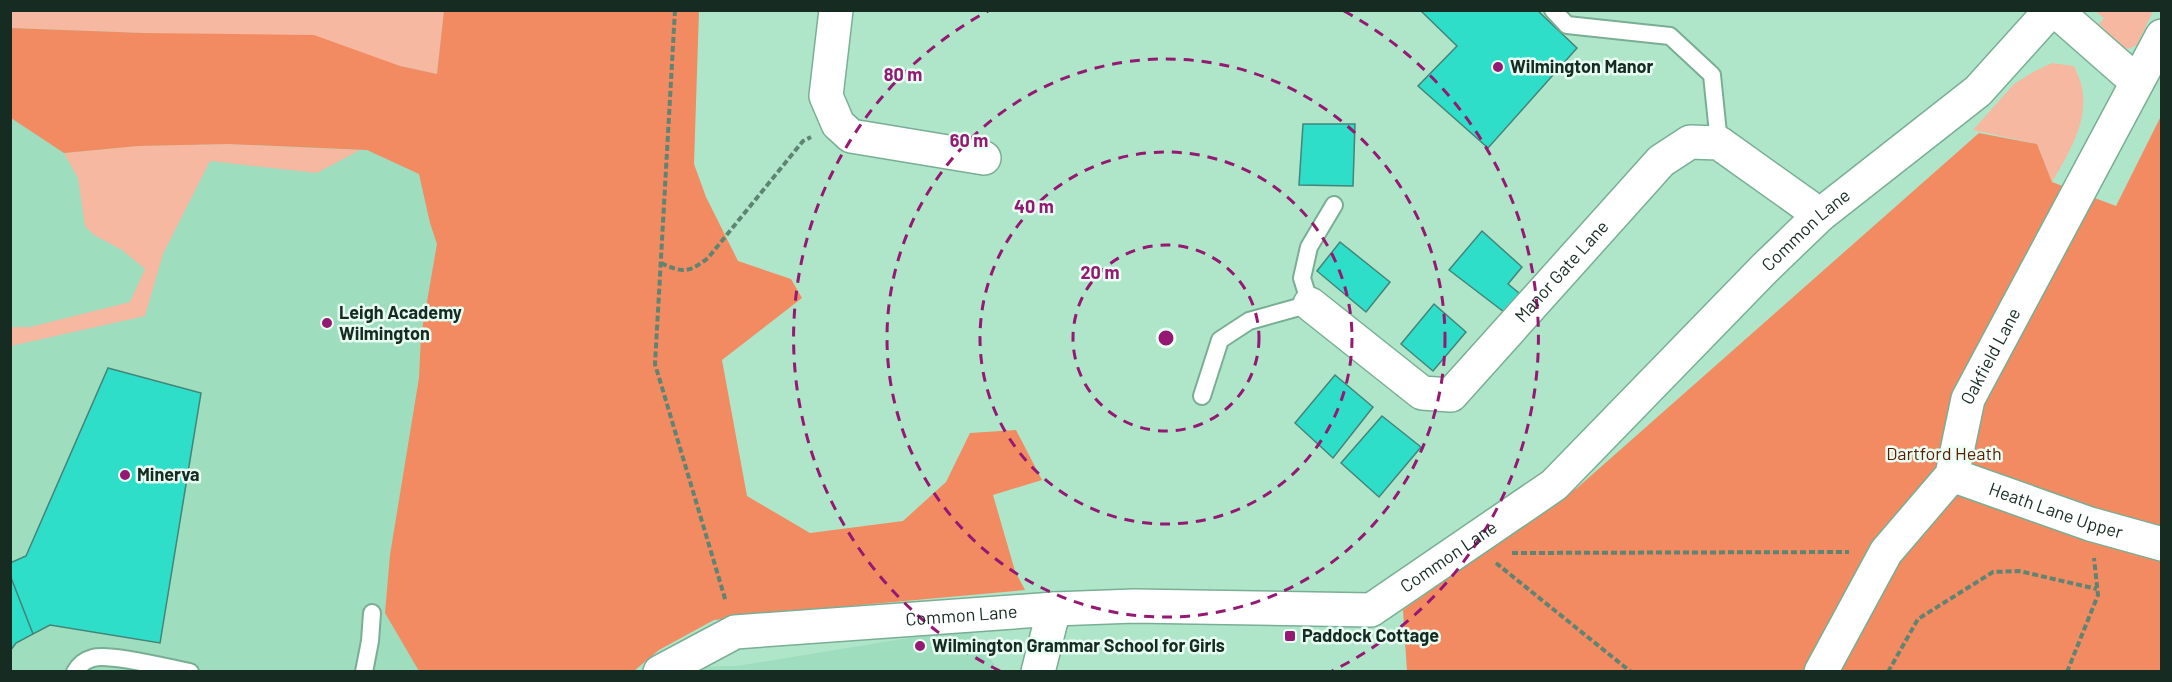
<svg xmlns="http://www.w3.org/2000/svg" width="2172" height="682" font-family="Barlow,sans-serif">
  <rect width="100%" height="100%" fill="#afe6ca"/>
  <path fill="#9eddbd" d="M10 11H659L648 652 621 671H11Z
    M969 628 994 664 991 672H688L695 667 737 666Z"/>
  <path fill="#f6b8a0" d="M10 11H444L437 74 400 66 143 33 11 28Z
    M2095 11H2153L2137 45 2128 49 2123 47 2099 24 2104 18Z
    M2052 63 2074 66C2077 73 2081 81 2082 88 2089 121 2068 155 2052 182L2037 144 1973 130 2014 84 2035 71Z
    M228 144 360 150 317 173 210 161 163 254 145 316 11 346V327H30L130 302 145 269 122 250 94 235 85 226 78 178 64 153 138 146Z"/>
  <path fill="#f28b62" d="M444 11H699L694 164 706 197 738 261 791 279 802 298 722 360 747 496 810 533 903 521 946 482 970 433 1016 430 1042 480 993 495 1015 571 1025 590 805 610 714 620 659 650 634 671H419L385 613 390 555 419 378 421 336 437 244 430 223 419 174 367 150 228 144 138 146 64 153 11 118 10 28 143 33 314 35 400 66 437 74Z
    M2161 116V671H1407L1403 610 1577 488 1979 133 2037 144 2052 182 2116 206Z"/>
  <path fill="#2edec9" stroke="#448479" stroke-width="1.5" d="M1420 10H1537L1577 48 1488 148 1418 86 1457 46Z
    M1303 124H1355L1353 186 1299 185Z
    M1482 231 1522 267 1508 284 1524 297 1508 315 1449 270Z
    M1340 242 1390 282 1366 312 1317 271Z
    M1434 304 1466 332 1433 371 1401 344Z
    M108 368 201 393 160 643 50 625 33 634 10 575V563L26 556Z
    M1335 375 1373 407 1333 458 1295 423Z
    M1382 416 1421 447 1379 497 1341 463Z
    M10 575 33 634 16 643 10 651Z"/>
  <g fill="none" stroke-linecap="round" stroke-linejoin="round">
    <g stroke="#7aae94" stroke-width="20">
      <path id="service" d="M1553 10 1567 25 1670 36 1712 75 1719 143
        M1202 396 1220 340 1249 321 1310 304 1302 278 1309 247 1334 205
        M75 672C79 665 85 660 93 658 109 653 169 668 190 672
        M364 672 370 641 372 613"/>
    </g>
    <g stroke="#7aae94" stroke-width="36">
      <g id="minor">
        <path d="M836 10 826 96 838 124 851 136 984 158"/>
        <path d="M2060 10 2063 17 2137 82"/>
        <path id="s1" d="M1310 304 1422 393 1451 395 1661 161 1690 142 1719 143 1820 215"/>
        <path id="s2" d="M660 672 735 632 1054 609 1134 606 1371 610 1554 485 1765 268 1820 215 1978 91 2051 10"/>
        <path d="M1038 672 1054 609"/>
      </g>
    </g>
    <g stroke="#7aae94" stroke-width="36">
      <g id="tertiary">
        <path id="s3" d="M1952 475 2090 524 2162 544"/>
        <path id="s4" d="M1821 672 1886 552 1952 475 1968 399 2162 36"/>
      </g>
    </g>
    <path stroke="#5f8572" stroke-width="4" stroke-dasharray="6 3" stroke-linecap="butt" d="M675 10 655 364 726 602
      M661 263C682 273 689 273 708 258L803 141 811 137
      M1512 553 1849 552
      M1496 563 1631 672
      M1888 672 1918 619 1993 572 2019 571 2097 589
      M2067 672 2098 595 2094 558"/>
    <use href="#service" stroke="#fff" stroke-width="16"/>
    <use href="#minor" stroke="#fff" stroke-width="33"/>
    <use href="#tertiary" stroke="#fff" stroke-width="33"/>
  </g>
  <g fill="none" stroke="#951973" stroke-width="3" stroke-dasharray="10 8">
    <circle cx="1166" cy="338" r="93"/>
    <circle cx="1166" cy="338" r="186"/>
    <circle cx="1166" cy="338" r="279"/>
    <path d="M1000 671A372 372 0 0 1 988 11M1344 11A372 372 0 0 1 1332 671"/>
  </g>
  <g fill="#951973" stroke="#e9fef3" stroke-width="2">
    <circle cx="1498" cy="67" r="6"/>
    <circle cx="327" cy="323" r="6"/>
    <circle cx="125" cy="475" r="6"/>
    <rect x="1284" y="630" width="12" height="12" rx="3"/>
    <circle cx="920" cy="646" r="6"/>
  </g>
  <g text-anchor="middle" stroke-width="5" stroke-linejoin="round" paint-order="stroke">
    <g font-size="18" font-weight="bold" fill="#162c22" stroke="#e9fef3" text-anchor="start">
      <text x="1510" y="73">Wilmington Manor</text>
      <text x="339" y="319">Leigh Academy<tspan x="339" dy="21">Wilmington</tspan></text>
      <text x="137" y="481">Minerva</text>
      <text x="1302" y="642">Paddock Cottage</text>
      <text x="932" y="652">Wilmington Grammar School for Girls</text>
    </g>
    <g font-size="18" fill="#162c22" stroke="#e9fef3">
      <text dy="6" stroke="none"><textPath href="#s2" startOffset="1302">Common Lane</textPath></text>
      <text dy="6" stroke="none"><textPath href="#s1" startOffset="338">Manor Gate Lane</textPath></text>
      <text dy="6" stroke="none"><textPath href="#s4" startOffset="364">Oakfield Lane</textPath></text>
      <text dy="6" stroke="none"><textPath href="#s3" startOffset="110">Heath Lane Upper</textPath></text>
      <text dy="6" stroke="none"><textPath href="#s2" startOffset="816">Common Lane</textPath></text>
      <text dy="6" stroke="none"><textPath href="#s2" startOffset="312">Common Lane</textPath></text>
    </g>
    <g font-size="18" fill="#5d1d00" stroke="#e9fef3">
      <text x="1944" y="460">Dartford Heath</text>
    </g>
  </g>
  <circle cx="1166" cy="338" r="9" fill="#951973" stroke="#e9fef3" stroke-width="3"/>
  <g font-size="18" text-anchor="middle" font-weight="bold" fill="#951973" stroke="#e9fef3" stroke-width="5" stroke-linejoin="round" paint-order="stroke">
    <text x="903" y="81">80 m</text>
    <text x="969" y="147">60 m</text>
    <text x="1034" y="213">40 m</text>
    <text x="1100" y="279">20 m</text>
  </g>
  <rect width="2172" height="682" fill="none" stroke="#162c22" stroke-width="24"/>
</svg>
